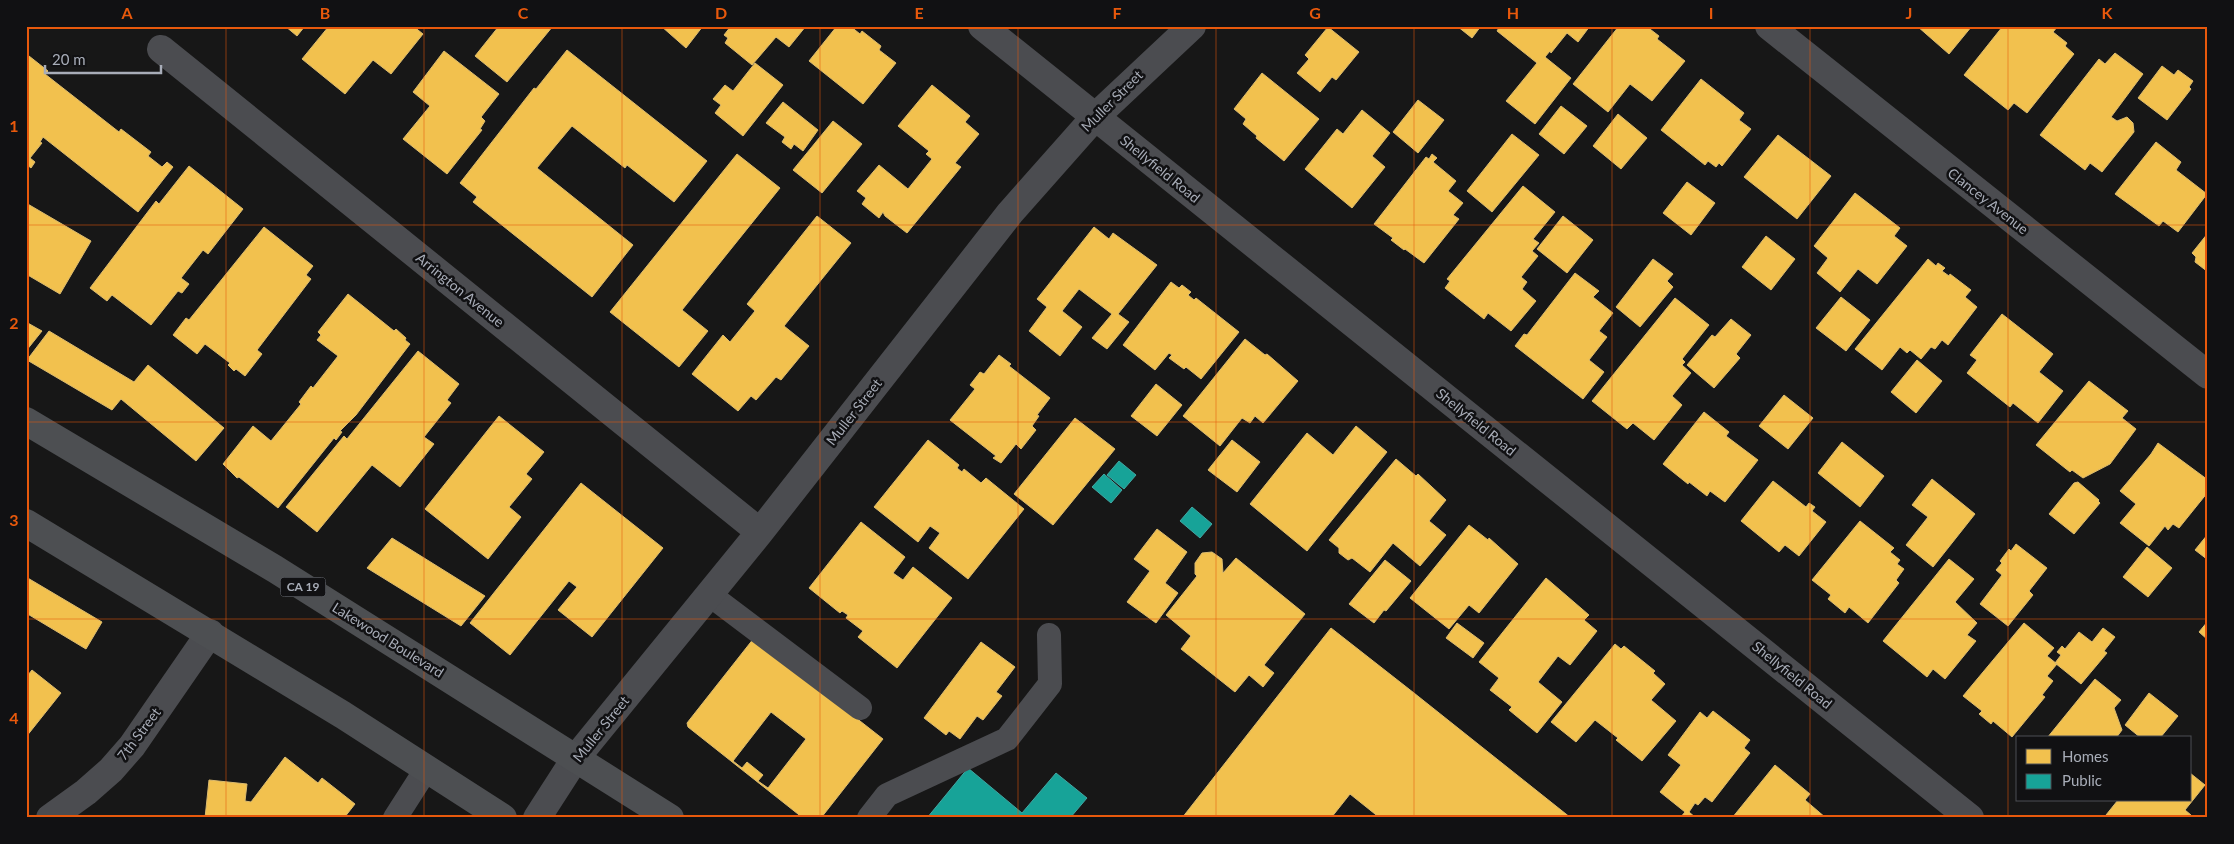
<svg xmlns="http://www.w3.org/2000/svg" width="2234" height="844" font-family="Lato,sans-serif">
  <rect width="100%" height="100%" fill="#171717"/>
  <path fill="#f2c14e" stroke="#dcbb6e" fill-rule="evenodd" d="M285 26H305L297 36Z
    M329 26H413L423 34 391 74 373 60 345 94 302 59Z
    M499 26H553L507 82 475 56Z
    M661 26H703L686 48Z
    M731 26H806L789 47 776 37 752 65 725 43 728 38 724 35Z
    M837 26H850L860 34 862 31 881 46 879 50 896 63 863 104 809 61Z
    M1457 26H1481L1472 38Z
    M1500 26H1590L1578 42 1567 33 1551 53 1550 51 1545 57 1571 78 1535 124 1506 101 1537 63 1497 31Z
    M1619 26H1646L1659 36 1657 39 1685 61 1652 101 1630 84 1608 112 1573 84Z
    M1917 26H1972L1949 54Z
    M2003 26H2058L2053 32 2067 43 2065 46 2074 54 2027 113 2014 103 2008 110 1964 75Z
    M1328 27 1359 52 1336 80 1332 77 1320 92 1297 73 1309 59 1305 55Z
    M567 50 707 161 674 202 627 165 625 168 572 126 537 168 633 245 592 297 473 202 477 197 460 183 534 88 536 89Z
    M444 51 499 94 481 117 485 121 480 129 482 130 447 174 403 139 430 106 413 92Z
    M2115 53 2143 74 2111 117 2117 121 2127 117 2133 123 2134 132 2102 172 2090 163 2085 170 2040 135 2099 59 2105 64Z
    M29 56 48 71 45 74 119 132 121 129 151 152 148 156 162 167 167 162 173 167 138 212 43 137 40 142 42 143 30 158 35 162 31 168 26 164V60Z
    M755 63 783 85 743 136 715 113 721 105 713 99 725 85 733 91Z
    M2162 66 2174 75 2178 70 2193 81 2189 87 2191 89 2167 120 2138 98Z
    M1262 73 1319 119 1284 161 1256 138 1257 136 1243 124 1246 119 1234 109Z
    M1701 79 1744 113 1739 120 1751 129 1722 166 1719 163 1716 167 1708 161 1705 165 1661 130Z
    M932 85 970 116 965 122 979 134 955 163 961 167 907 233 885 216 883 212 879 218 862 204 866 198 857 191 879 165 908 189 932 159 926 154 929 151 898 126Z
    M1418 100 1444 120 1418 153 1393 132Z
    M783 102 818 130 803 151 794 144 791 149 782 142 785 137 766 123Z
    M1561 106 1587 126 1564 154 1539 134Z
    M1362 110 1390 133 1372 156 1385 167 1352 208 1305 169 1337 129 1343 134Z
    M1618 114 1647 138 1621 169 1593 146Z
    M833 121 862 144 822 193 793 170Z
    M1512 134 1539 155 1492 212 1467 191Z
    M1778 135 1831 176 1797 219 1744 177Z
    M2156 142 2181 162 2176 170 2207 194 2178 232 2163 221 2159 226 2115 194Z
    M737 154 780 188 682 310 708 331 679 367 610 312Z
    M1432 154 1437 158 1433 162 1456 181 1448 191 1463 203 1453 215 1459 219 1424 263 1405 249 1404 250 1391 240 1393 238 1374 224 1426 157 1429 159Z
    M189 166 243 209 208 254 203 250 181 278 189 284 182 293 178 291 151 325 112 295 107 301 90 288 156 201 159 204Z
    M1687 182 1715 203 1691 235 1663 213Z
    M1523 186 1555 212 1533 239 1539 243 1532 251 1538 256 1521 277 1527 282 1522 289 1536 301 1511 331 1488 313 1484 319 1445 288 1450 281 1447 279Z
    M1855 193 1900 228 1894 236 1907 246 1877 284 1858 269 1840 292 1817 273 1828 258 1814 246Z
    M26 203 91 241 60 294 26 274Z
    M817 216 851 243 784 326 809 346 781 380 776 377 756 400 751 396 738 411 692 374 723 335 730 342 755 311 747 304Z
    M1563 216 1593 240 1567 273 1537 249Z
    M264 227 313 266 306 275 311 279 257 350 262 354 245 376 236 369 234 371 228 365 230 363 205 344 197 354 173 335 186 318 189 320Z
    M1094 227 1109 239 1113 233 1157 265 1118 314 1129 322 1107 349 1092 338 1112 314 1079 289 1062 311 1082 327 1060 356 1029 331 1047 307 1037 299Z
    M2208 233V272L2195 262 2196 257 2192 253Z
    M1766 236 1795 259 1771 290 1742 267Z
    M1653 259 1673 274 1667 281 1673 287 1640 327 1616 307Z
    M1928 259 1936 266 1938 263 1945 268 1942 271 1949 276 1950 274 1971 290 1965 297 1977 307 1948 345 1942 340 1935 349 1931 347 1921 359 1910 350 1907 353 1900 347 1882 370 1855 349Z
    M1575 273 1599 291 1593 297 1613 313 1599 331 1607 337 1589 360 1604 372 1583 399 1515 346 1524 334 1527 335Z
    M1171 282 1179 288 1182 285 1191 292 1188 295 1194 300 1196 298 1239 332 1201 379 1186 367 1184 369 1169 358 1172 355 1169 353 1155 370 1123 345Z
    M348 294 394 331 396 329 406 338 405 340 410 344 356 415 340 431 342 432 336 440 334 438 278 508 239 477 237 478 223 464 253 426 271 441 301 404 299 402 311 386 313 388 338 356 317 340 321 335 318 332Z
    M1841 297 1870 320 1846 351 1816 328Z
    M1675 298 1709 325 1682 359 1685 362 1682 365 1691 373 1672 396 1682 405 1654 440 1633 423 1627 429 1592 401Z
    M2002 314 2053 354 2039 372 2063 391 2038 423 2013 403 2010 407 1967 373 1977 360 1970 355Z
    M1731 319 1751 335 1736 354 1740 358 1714 388 1687 365 1712 335 1715 337Z
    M26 322 42 331 26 351Z
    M49 331 134 382 148 365 224 428 196 461 121 399 112 410 27 360Z
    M1245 339 1265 355 1267 354 1298 381 1263 423 1255 416 1250 423 1242 418 1220 446 1183 416Z
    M418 351 459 384 447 400 451 403 424 437 434 444 400 487 372 465 317 532 286 507 344 436 347 439Z
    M999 355 1011 364 1009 366 1050 398 1037 415 1039 416 1032 426 1036 430 1021 449 1016 444 1001 463 993 458 996 456 950 420 975 389 970 385 980 372 984 374Z
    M1917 360 1942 381 1916 413 1891 392Z
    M2089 381 2128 411 2122 418 2136 429 2110 464 2083 478 2072 470 2070 472 2036 445Z
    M1156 384 1182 405 1157 436 1131 416Z
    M1784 395 1813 418 1788 449 1759 426Z
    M1704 412 1729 432 1726 436 1758 460 1725 502 1710 491 1707 496 1689 482 1688 484 1663 464Z
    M499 416 544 452 526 474 532 479 509 507 521 517 488 559 425 509Z
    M1075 418 1115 449 1053 525 1014 494Z
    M1356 426 1387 452 1307 551 1250 504 1307 433 1333 455Z
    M928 440 959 465 957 468 962 472 964 469 981 483 986 478 1024 509 968 579 929 548 940 533 930 526 918 542 874 507Z
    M1232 440 1260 462 1237 492 1208 470Z
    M1842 442 1884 476 1860 507 1818 473Z
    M2158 443 2208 480V492L2179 528 2173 524 2168 530 2165 526 2149 546 2120 523 2136 504 2120 491 2151 454Z
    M1396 459 1416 476 1418 474 1446 500 1429 521 1446 535 1420 566 1393 543 1370 572 1352 558 1348 560 1339 553V548L1329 540Z
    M1932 479 1975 514 1933 567 1906 545 1928 517 1912 505Z
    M1773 481 1806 507 1809 503 1815 507 1812 511 1826 522 1799 556 1785 545 1779 552 1741 521Z
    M2078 482 2099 500 2098 501 2100 503 2074 534 2049 514 2074 483Z
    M581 483 663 548 592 637 558 610 577 587 569 581 510 655 470 623Z
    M1860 521 1894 548 1890 552 1900 560 1897 564 1904 569 1896 580 1899 583 1868 623 1849 607 1845 613 1828 599 1831 595 1812 580Z
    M861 522 905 557 893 573 903 580 913 567 952 598 897 668 858 637 863 631 846 618 848 615 842 611 840 613 809 588Z
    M1469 525 1488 540 1489 538 1518 564 1479 613 1469 605 1449 629 1410 598Z
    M1157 529 1187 552 1165 583 1178 593 1156 623 1127 602 1150 571 1134 559Z
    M2208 534V560L2195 550Z
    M392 538 485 596 461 626 367 568Z
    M2016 544 2047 568 2029 591 2033 595 2008 626 1980 604 2002 575 1996 570 2002 563 2000 561 2009 549 2011 551Z
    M2147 547 2172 568 2148 597 2123 577Z
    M1212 552 1222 559 1223 573 1236 558 1305 614 1264 665 1274 673 1263 687 1249 675 1235 692 1181 649 1191 636 1166 615 1197 576 1195 574V563L1202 553Z
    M1949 559 1974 579 1955 602 1977 623 1967 635 1976 641 1945 679 1933 669 1927 677 1883 641Z
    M1385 560 1411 581 1386 611 1384 610 1374 623 1349 604Z
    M26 577 102 622 86 649 26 613Z
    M1546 578 1589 615 1584 620 1597 631 1570 665 1558 656 1538 682 1562 702 1537 733 1509 710 1512 707 1490 690 1499 678 1479 662Z
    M2208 621V640L2199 632Z
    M1457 623 1484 643 1473 658 1446 638Z
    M2024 623 2054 648 2047 656 2057 664 2047 676 2053 681 2042 695 2045 697 2012 737 1993 721 1991 724 1979 714 1982 711 1963 696Z
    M1331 628 1414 693 1571 818H1380L1350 794 1331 818H1182Z
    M2103 628 2115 637 2104 651 2107 653 2081 684 2055 663 2061 655 2057 652 2062 646 2065 649 2079 632 2092 642Z
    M754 638 883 739 821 818H803L688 727 687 723ZM771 712 806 739 768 788 758 781 763 775 747 762 742 768 733 761Z
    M981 642 1015 667 996 692 1002 696 983 720 977 716 960 739 949 731 946 735 924 718Z
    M1615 644 1621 649 1624 646 1655 671 1653 673 1665 684 1651 700 1676 721 1642 761 1616 740 1618 738 1595 720 1576 742 1551 722Z
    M32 670 61 693 26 737V673L28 675Z
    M2095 679 2121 700 2114 708 2122 730 2116 738H2047Z
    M2149 693 2178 716 2160 738H2141L2125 725Z
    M1713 711 1750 740 1744 748 1750 753 1712 802 1705 797 1698 805 1695 803 1689 812 1696 818H1680L1685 812 1660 792 1681 765 1668 755 1700 712 1707 718Z
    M285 757 318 783 322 778 355 804 344 818H205L209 780 247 784 245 801 251 802Z
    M1775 765 1810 794 1805 800 1826 818H1732Z
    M2190 773 2205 785 2185 810 2191 815 2189 818H2110L2106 815 2118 800H2190Z"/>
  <path fill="#17a398" stroke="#42a6a2" d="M1119 461 1136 475 1124 489 1107 475Z
    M1104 474 1122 490 1111 503 1092 487Z
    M1192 507 1212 524 1200 538 1180 521Z
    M968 768 1022 813 1056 773 1087 798 1070 818H927Z"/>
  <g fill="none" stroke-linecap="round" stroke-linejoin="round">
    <path stroke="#4b4c50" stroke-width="24" d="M710 595 860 708
      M395 818 427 768
      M869 818 887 795 1007 739 1050 684 1049 635"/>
    <path stroke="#4b4c50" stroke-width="28" d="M982 26 1970 818
      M1769 26 2208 375
      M161 49 760 532
      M50 818 86 792 111 770 132 746 210 633
      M537 818 575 759 760 532 1010 213 1095 117 1192 26"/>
    <path stroke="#4d4f52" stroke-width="28" d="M26 421 275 569 670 818
      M26 523 343 715 503 818"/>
  </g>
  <path fill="none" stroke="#e8590c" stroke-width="1" stroke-opacity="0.55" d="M226 26V818M424 26V818M622 26V818M820 26V818M1018 26V818M1216 26V818M1414 26V818M1612 26V818M1810 26V818M2008 26V818M26 225H2208M26 422H2208M26 619H2208"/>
  <g text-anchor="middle" stroke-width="5" stroke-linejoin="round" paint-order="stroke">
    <rect fill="#111113" stroke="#7b7e86" stroke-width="1" x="280.5" y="577.5" width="45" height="19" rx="4"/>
    <g font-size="12" font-weight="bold" fill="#a8adb8">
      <text x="303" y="591">CA 19</text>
    </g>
    <g font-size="14" fill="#a8adb8" stroke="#111113">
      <text transform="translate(1112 101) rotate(-45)" y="5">Muller Street</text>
      <text transform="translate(1160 169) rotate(39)" y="5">Shellyfield Road</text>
      <text transform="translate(1988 201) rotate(38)" y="5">Clancey Avenue</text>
      <text transform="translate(460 290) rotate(39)" y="5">Arrington Avenue</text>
      <text transform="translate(854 412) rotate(-52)" y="5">Muller Street</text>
      <text transform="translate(1476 422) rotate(39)" y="5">Shellyfield Road</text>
      <text transform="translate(388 640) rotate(32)" y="5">Lakewood Boulevard</text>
      <text transform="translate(1792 675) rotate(39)" y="5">Shellyfield Road</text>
      <text transform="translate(601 729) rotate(-51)" y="5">Muller Street</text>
      <text transform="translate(139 734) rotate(-53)" y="5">7th Street</text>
    </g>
  </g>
  <rect width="2234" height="844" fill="none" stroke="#111113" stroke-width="55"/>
  <rect x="2016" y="736" width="175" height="65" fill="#111113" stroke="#4d4f55"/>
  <rect x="2026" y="749" width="25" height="15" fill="#f2c14e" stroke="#4d4f55"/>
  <text x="2062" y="762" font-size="15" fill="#a8adb8">Homes</text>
  <rect x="2026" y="774" width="25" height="15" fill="#17a398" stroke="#4d4f55"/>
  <text x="2062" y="786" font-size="15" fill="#a8adb8">Public</text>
  <path d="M45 65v8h116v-8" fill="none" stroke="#a8adb8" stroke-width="2.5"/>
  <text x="52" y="65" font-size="15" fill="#a8adb8" stroke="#111113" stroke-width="4" paint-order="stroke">20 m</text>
  <rect x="28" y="28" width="2178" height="788" fill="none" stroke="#e8590c" stroke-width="2"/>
  <g font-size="16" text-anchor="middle" font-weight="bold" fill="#e8590c">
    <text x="127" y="19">A</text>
    <text x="325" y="19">B</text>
    <text x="523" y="19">C</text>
    <text x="721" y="19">D</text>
    <text x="919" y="19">E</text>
    <text x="1117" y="19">F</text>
    <text x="1315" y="19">G</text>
    <text x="1513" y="19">H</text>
    <text x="1711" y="19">I</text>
    <text x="1909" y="19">J</text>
    <text x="2107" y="19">K</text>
    <text x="14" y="132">1</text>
    <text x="14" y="329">2</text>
    <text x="14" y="526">3</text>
    <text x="14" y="724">4</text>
  </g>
</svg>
